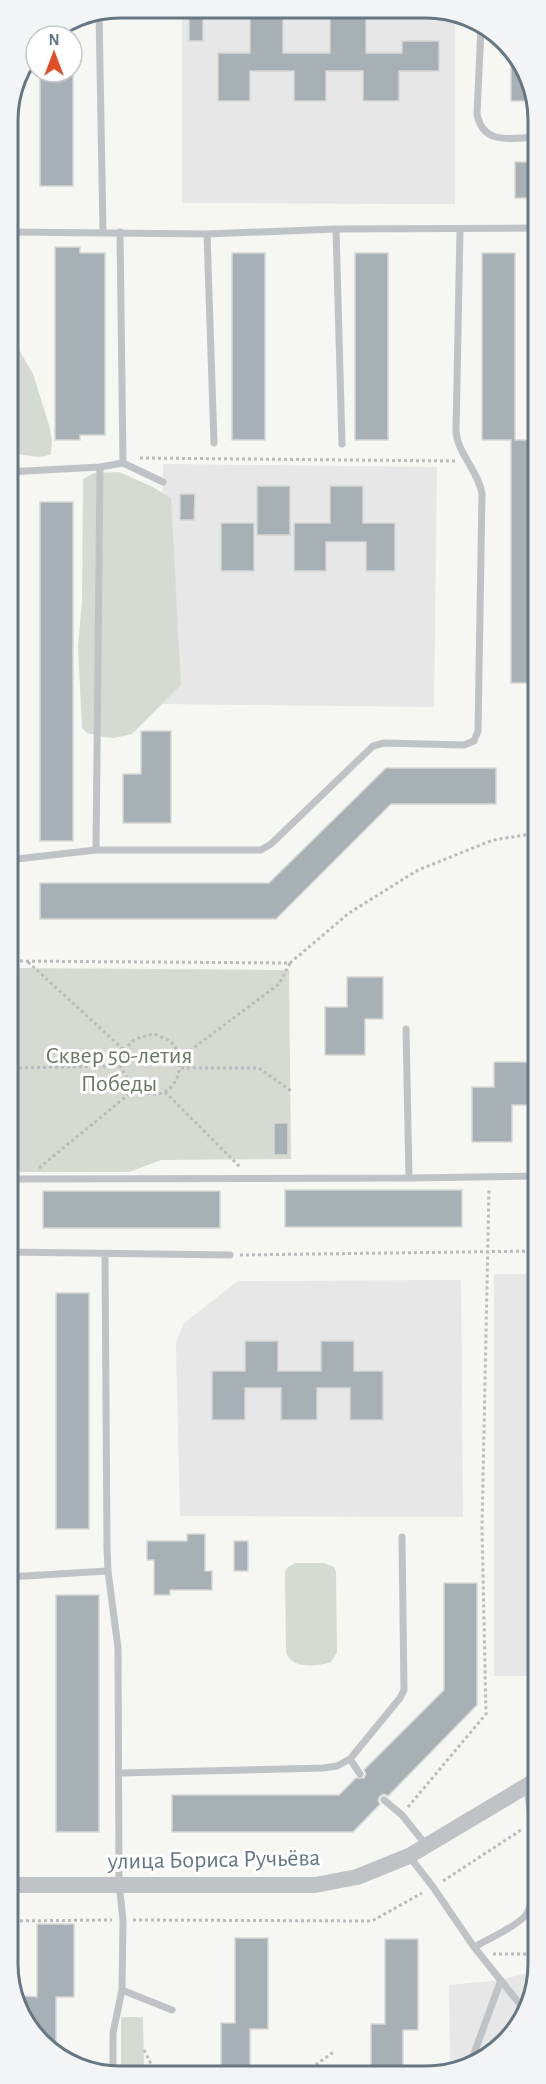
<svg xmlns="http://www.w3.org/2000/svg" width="546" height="2084" font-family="'Alegreya Sans',sans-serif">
  <rect width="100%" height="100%" fill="#f6f6f2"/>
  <path fill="#e6e7e6" d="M182 8 455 11V204L182 203Z
    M163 464 437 467 434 707 160 704Z
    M494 1274H538V1676H494Z
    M461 1280 463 1517 180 1516 176 1343 184 1323 238 1281Z
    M538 1970 510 2038 450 2071 449 1985 501 1980Z"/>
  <path fill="#d5dbd2" d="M14 348H18L33 374 49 425 52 440 51 454C36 461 23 452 8 454V413L19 396C12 381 10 369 10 352Z
    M119 472 153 487 171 498 181 685 132 734 114 738 104 737 87 733 82 728 78 646 82 602 83 479 94 473Z
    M17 968 289 970 291 1159 161 1160 129 1172H18Z
    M295 1563H323L334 1567 336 1572 337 1652 331 1662C316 1667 291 1669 286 1652L285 1572 287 1568Z
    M121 2017H143L144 2074H121Z"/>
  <path fill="#a7b0b5" stroke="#d7d7d5" stroke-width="1.5" d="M189 17H203V41H189Z
    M250 17H283V53H330V17H366V53H402V41H439V71H399V101H363V71H326V101H294V71H250V101H218V53H250Z
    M511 46 536 101H511Z
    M40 72H73V186H40Z
    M515 162H538V198H515Z
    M55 247H80V253H105V435H80V440H55Z
    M232 253H265V440H232Z
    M355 253H388V440H355Z
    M482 253H515V440H538V683H511V440H482Z
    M257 486H290V535H257Z
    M330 486H363V523H395V571H366V542H326V571H294V523H330Z
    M180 494H195L194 520H180Z
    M40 502H73V841H40Z
    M221 523H254V571H221Z
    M141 731H171V823H123V774H141Z
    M386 768H496V804H391L276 919H40V883H269Z
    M347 977H383V1019H365V1055H325V1007H347Z
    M494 1062H534V1105H512V1142H472V1087H494Z
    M274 1123H288V1155H274Z
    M285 1190H462V1227H285Z
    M43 1191H220V1228H43Z
    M56 1293H89V1529H56Z
    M245 1341H278V1371H321V1341H354V1371H383V1420H350V1388H317V1420H281V1388H245V1420H212V1371H245Z
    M187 1534H205V1571H212V1590H170V1595H154V1560H147V1541H187Z
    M234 1541H248V1571H234Z
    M444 1583H477V1705L388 1796 384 1794 380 1796 378 1800 380 1804 353 1832H172V1795H339L356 1778H364L366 1774 364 1770 444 1690Z
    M56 1595H99V1832H56Z
    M37 1924H74V1997H56V2050L36 2038 24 2012V1996L37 1997Z
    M235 1938H268V2029H250V2075H221V2023H235Z
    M385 1939H418V2030H403V2075H371V2024H385Z"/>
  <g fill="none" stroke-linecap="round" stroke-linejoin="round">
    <path stroke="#b9bcbe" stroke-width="3" stroke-dasharray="3 3" stroke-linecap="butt" d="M140 458 455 461
      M8 961 290 963 349 913 418 870 493 840 538 833
      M12 961 14 1168
      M28 962 124 1050
      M155 1034C160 1037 168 1039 172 1043 187 1060 179 1095 153 1094 147 1094 140 1091 134 1090L120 1066C125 1043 132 1038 155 1034Z
      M180 1058 279 984 290 963
      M13 1068 120 1066
      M181 1068H259L291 1091
      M165 1092 240 1167
      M39 1168 134 1090
      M240 1255 538 1251
      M408 1807 486 1714 482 1528 489 1188
      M443 1881 521 1830
      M133 1920 372 1921 422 1893
      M8 1921 112 1920
      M493 1954H538
      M13 1990 14 1921
      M144 2050 156 2074
      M301 2075 335 2051"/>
    <path stroke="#bfc3c6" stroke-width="7" d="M99 12 103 232
      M481 27 477 114C483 146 512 138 538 137
      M336 229 342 444
      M8 232 207 234 336 229 538 228
      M120 232 123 463
      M207 234 214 443
      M100 467 123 463 163 482
      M8 472 100 467 96 850
      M8 860 96 850H261L271 844 373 746 384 743 464 745 474 741 478 731 482 494C479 472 458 454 456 432L460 230
      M406 1029 409 1178
      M8 1179 409 1178 538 1176
      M8 1252 230 1255
      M105 1254 107 1547 108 1571 118 1648 119 1883 123 1920 122 1990 113 2033V2074
      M8 1577 108 1571
      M350 1759 360 1774
      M120 1773 323 1768 337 1766 350 1759 400 1698 404 1690 402 1537
      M384 1800 402 1815 426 1845
      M409 1856 433 1887 474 1947 523 2008
      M474 1947C488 1939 514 1928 525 1916 540 1899 531 1812 527 1788
      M122 1990 172 2010
      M472 2059 501 1980"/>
    <path stroke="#bfc3c6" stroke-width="16" d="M8 1885H315L357 1877 409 1856 538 1779"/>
  </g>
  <g text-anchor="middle" stroke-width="6" stroke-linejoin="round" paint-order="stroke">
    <g font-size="24" fill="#697a64" stroke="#fff">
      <text x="119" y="1063">Сквер 50-летия<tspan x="119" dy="28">Победы</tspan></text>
    </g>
    <g font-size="24" fill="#657783" stroke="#fff">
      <text transform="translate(214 1859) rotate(-1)" y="8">улица Бориса Ручьёва</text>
    </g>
  </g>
  <path d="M0 0H546V2084H0ZM120 18H426A102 102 0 0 1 528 120V1964A102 102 0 0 1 426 2066H120A102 102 0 0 1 18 1964V120A102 102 0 0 1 120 18Z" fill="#f3f4f5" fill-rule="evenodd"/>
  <path fill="none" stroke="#657783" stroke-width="3" d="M120 18H426A102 102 0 0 1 528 120V1964A102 102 0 0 1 426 2066H120A102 102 0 0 1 18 1964V120A102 102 0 0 1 120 18Z"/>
  <g transform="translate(54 54)"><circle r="28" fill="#ffffff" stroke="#c1c9cd" stroke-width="1.5"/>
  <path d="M0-4.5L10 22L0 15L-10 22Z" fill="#e04e28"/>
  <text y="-9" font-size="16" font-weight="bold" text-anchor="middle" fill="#657783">N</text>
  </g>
</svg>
